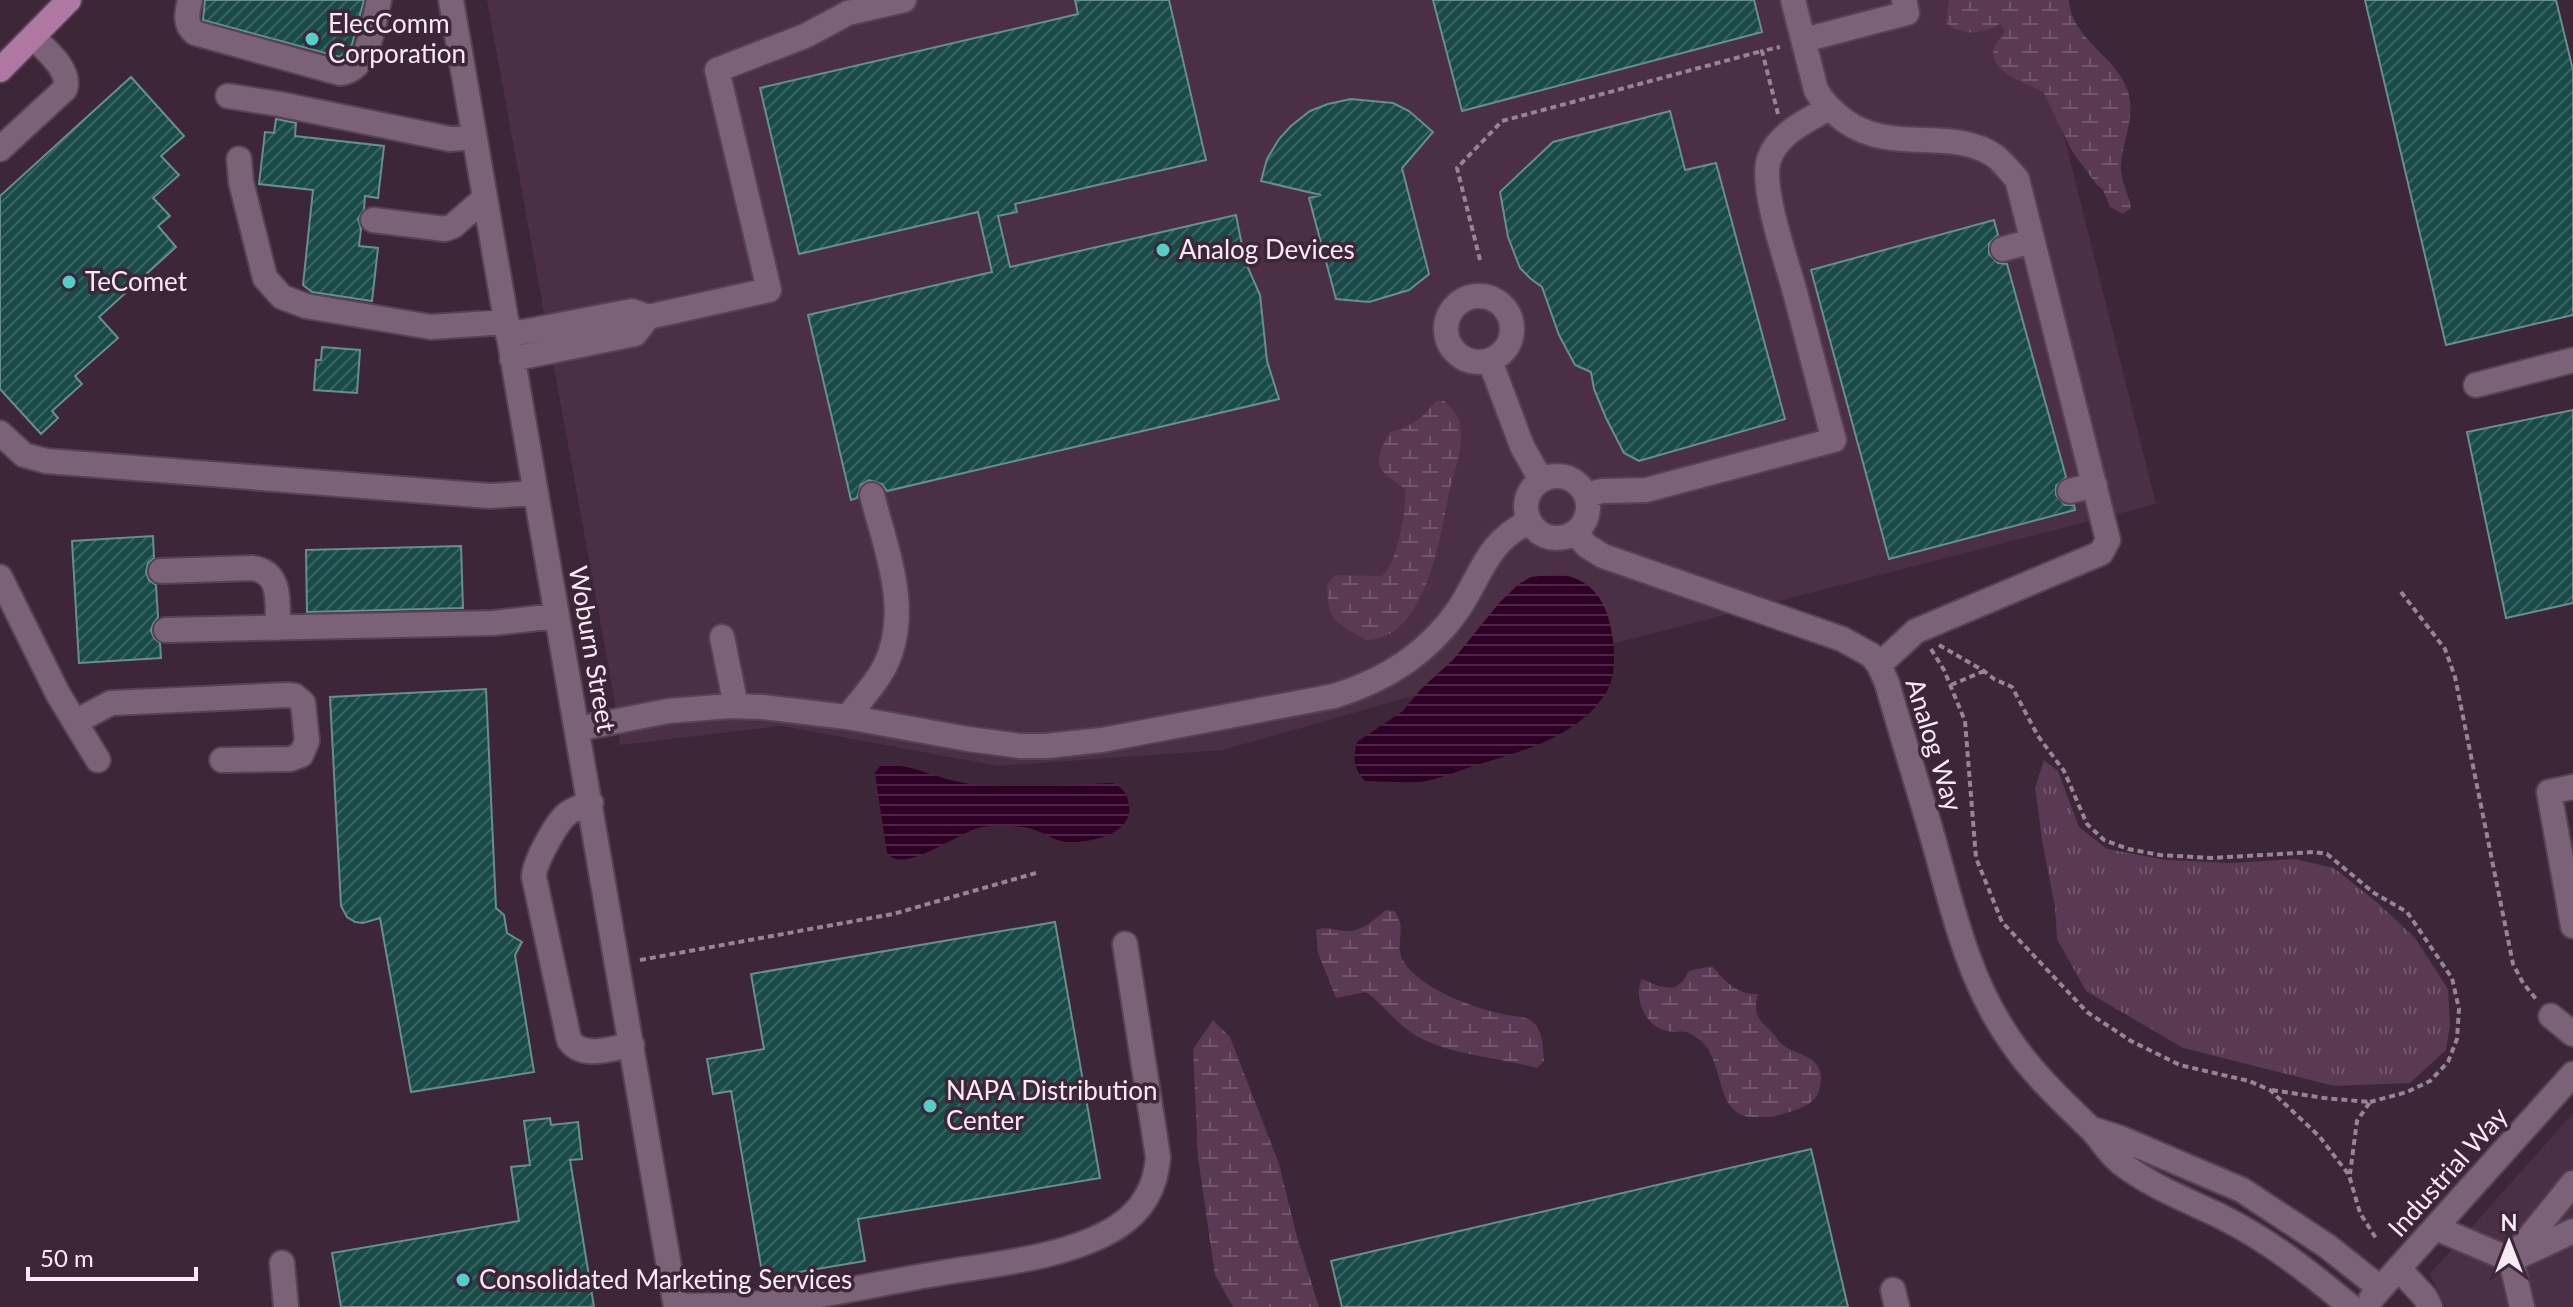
<svg xmlns="http://www.w3.org/2000/svg" width="2573" height="1307" font-family="Lato,sans-serif">
  <defs>
    <pattern id="grass-tufts" width="24" height="20" patternUnits="userSpaceOnUse" patternTransform="scale(2)"><rect width="24" height="20" fill="#5a3952"/><path d="M3 7l-1-3M5 7V3M7 7l1-3M15 17l-1-3M17 17v-4M19 17l1-3" fill="none" stroke="#72566c"/></pattern>
    <pattern id="wetland-marsh" width="20" height="14" patternUnits="userSpaceOnUse" patternTransform="scale(2)"><rect width="20" height="14" fill="#5a3952"/><path d="M1 5h8M5 5V1M11 12h8M15 12V8" fill="none" stroke="#72566c"/></pattern>
    <pattern id="water-rules" width="6" height="5" patternUnits="userSpaceOnUse" patternTransform="scale(2)"><rect width="6" height="5" fill="#2e0026"/><path d="M0 2.5h6" fill="none" stroke="#4d2546"/></pattern>
    <pattern id="building-hatch" width="6" height="6" patternUnits="userSpaceOnUse" patternTransform="scale(2)"><rect width="6" height="6" fill="#184b48"/><path d="M-1 1l2-2M0 6l6-6M5 7l2-2" fill="none" stroke="#3a6563"/></pattern>
  </defs>
  <rect width="100%" height="100%" fill="#3c2637"/>
  <path fill="#4b2f44" d="M487 0H2030L2156 504 1448 686 1223 750 998 766 782 726 620 745 614 697Z
    M2573 1113V1307H2446L2430 1274Z"/>
  <path fill="url(#grass-tufts)" d="M2044 760 2058 771 2079 827 2107 849 2167 860 2231 863 2295 859 2334 868 2379 904 2415 938 2448 989 2450 1025 2446 1050 2410 1083 2334 1086 2183 1048 2086 991 2057 939 2055 907 2043 846 2035 788Z"/>
  <path fill="url(#wetland-marsh)" d="M1949 0H2069C2071 40 2117 55 2128 92 2136 116 2122 142 2121 166 2120 181 2129 194 2131 208L2123 214 2110 207 2103 190 2096 184 2072 151 2043 91C2028 85 1987 71 1994 48 1996 43 2002 36 2005 32L2001 24C1981 33 1965 38 1946 23Z
    M1436 401H1444C1450 407 1457 413 1459 420 1466 445 1454 470 1449 493 1440 537 1426 640 1366 640 1336 622 1328 623 1327 586L1335 575 1382 576C1397 564 1407 509 1405 489 1376 469 1371 465 1390 432 1414 425 1420 420 1436 401Z
    M1386 910 1395 911C1396 914 1399 918 1400 922 1403 936 1395 950 1405 964 1424 990 1472 1007 1502 1014 1513 1017 1529 1015 1536 1025 1543 1034 1543 1050 1544 1061L1537 1068C1498 1057 1454 1056 1418 1037 1397 1025 1385 1006 1366 992L1336 998 1318 953 1316 930C1328 925 1338 932 1350 931 1365 929 1375 919 1386 910Z
    M1712 966C1725 981 1737 995 1758 994 1753 1012 1757 1019 1771 1031 1775 1035 1778 1041 1783 1045 1797 1056 1822 1055 1821 1079 1820 1085 1820 1091 1817 1096 1808 1108 1792 1111 1779 1115 1771 1118 1763 1117 1754 1117 1714 1117 1725 1062 1702 1042 1684 1025 1679 1035 1663 1030 1644 1024 1633 995 1642 979L1658 986 1674 988 1683 981 1689 971Z
    M1213 1020 1230 1037 1279 1164 1297 1237 1319 1307H1233L1215 1275 1198 1158 1193 1049Z"/>
  <path fill="url(#water-rules)" d="M1556 574C1583 576 1601 592 1608 617 1614 637 1618 670 1608 689 1582 736 1521 752 1473 766 1458 771 1442 778 1426 781 1407 784 1385 781 1365 781 1353 768 1353 759 1357 742L1403 711 1421 689 1453 660 1500 602 1519 584 1531 577Z
    M881 765C911 763 941 781 971 784 1018 788 1066 785 1113 783 1124 789 1128 795 1129 807 1132 835 1088 843 1067 842 1054 841 1044 832 1032 829 1019 825 996 825 982 827 959 831 904 876 887 853L875 773Z"/>
  <path fill="url(#building-hatch)" stroke="#678f8b" stroke-width="2" d="M205 0H364L351 48 340 57 203 20Z
    M1075 0H1169L1206 160 1015 204 1017 212 998 216 1010 267 1236 215 1245 261 1260 295 1267 361 1279 399 887 491 882 484 869 480 861 485 857 498 851 500 808 315 992 272 978 212 799 254 760 88 1078 14Z
    M1433 0H1754L1762 32 1462 111Z
    M2365 0H2556L2573 70V315L2446 345Z
    M131 77 184 136 161 156 179 175 153 198 170 216 158 226 176 247 99 317 118 338 75 376 82 384 52 411 58 418 41 434 0 389V196Z
    M1351 99 1393 103 1409 111 1433 132 1402 168 1429 274 1409 290 1369 302 1336 299 1309 198 1321 195 1261 181 1267 159 1279 139 1291 126 1310 111 1328 104Z
    M1670 111 1685 170 1716 163 1785 419 1639 461 1624 453 1606 418 1594 389 1591 372 1575 365 1559 335 1542 287 1531 279 1520 268 1508 237 1500 192 1553 142Z
    M276 119 296 123 295 136 384 146 378 198 365 196 364 209 358 219 361 229 359 246 378 248 372 301 312 292 303 285 313 190 259 184 265 132 274 133Z
    M1994 220 1998 235 1989 244V254L1998 263 2007 264 2066 477 2056 486V495L2065 505H2074L2075 510 1889 559 1811 270Z
    M322 347 360 350 357 393 314 390 316 360H321Z
    M2573 410V603L2506 618 2467 432Z
    M153 536 154 558 148 563 146 572 149 580 156 585 158 617 153 624 151 631 154 638 160 643 161 658 79 663 72 541Z
    M461 546 463 608 307 612 306 550Z
    M486 689 496 908 504 915 507 933 522 942 515 955 534 1072 411 1092 380 918 363 923 355 922 347 917 341 906 330 697Z
    M1055 922 1100 1178 858 1219 865 1261 763 1278 731 1091 713 1094 707 1059 764 1049 751 974Z
    M550 1118 551 1125 578 1122 582 1159 570 1160 594 1307H341L332 1253 519 1221 511 1167 530 1165 524 1121Z
    M1811 1149 1848 1307H1342L1331 1261Z"/>
  <g fill="none" stroke-linecap="round" stroke-linejoin="round">
    <g stroke="#564352" stroke-width="28">
      <path id="minor" d="M190 0C187 13 184 24 195 33L340 73C370 70 373 23 379 0
        M451 0 676 1307
        M1793 0 1816 90C1823 103 1833 112 1845 121 1893 155 1951 126 1995 156 2003 162 2010 172 2017 179L2108 540 2101 553 1916 631 1879 665
        M1804 40 1907 13 1904 0
        M228 96 279 104 450 139 474 137
        M0 149 65 89C71 70 46 50 34 38
        M239 159 241 182 265 278 282 297 306 306 431 327 507 322
        M373 220 445 229 453 226 485 198
        M2003 249 2032 241
        M1446 329a33 33 0 1 1 66 0a33 33 0 1 1-66 0Z
        M508 335 632 311 648 317 769 290 717 70 805 36 848 13 904 0
        M512 359 635 334 648 317
        M1490 361 1522 446 1541 480
        M2476 385 2573 360
        M0 433 24 455 46 461 490 496 536 493
        M1526 507a31 31 0 1 1 62 0a31 31 0 1 1-62 0Z
        M2070 491 2095 485
        M1586 495 1602 491 1646 490 1834 440C1820 389 1807 337 1793 285 1785 257 1760 185 1769 159 1778 133 1807 121 1829 108
        M1575 533 1587 546 1603 556 1842 639 1871 655 1879 665 1887 683C1901 732 1916 780 1930 828 1951 900 1965 974 2008 1037 2031 1072 2060 1099 2089 1127 2101 1138 2107 1152 2121 1163 2152 1187 2187 1200 2222 1217 2270 1241 2310 1273 2351 1307
        M161 571 252 568C283 572 277 604 278 628
        M0 577 58 694 98 760
        M166 630 493 623 557 616
        M722 637 736 706
        M847 717C860 701 875 685 885 666 912 611 886 550 872 495
        M75 722 111 703 287 695 295 696 303 703 307 741 301 755 290 759 222 760
        M577 729 668 711 730 706 762 707 847 717 968 739 1020 746H1046L1102 740 1334 696C1384 681 1428 653 1458 610 1482 574 1487 541 1529 522
        M2573 787 2549 792 2573 926
        M591 803C583 806 573 809 567 814 556 823 534 863 534 877L569 1040C583 1060 611 1048 632 1045
        M2551 1016 2573 1034
        M2092 1129 2120 1138 2242 1190 2327 1246 2380 1288
        M2436 1228 2511 1260 2573 1183
        M282 1263 286 1307
        M2399 1269 2425 1297 2430 1307
        M1893 1290 1897 1307
        M2371 1299 2573 1074
        M676 1306C697 1305 717 1306 737 1305 804 1301 874 1284 941 1273 995 1264 1070 1257 1117 1227 1142 1211 1156 1187 1158 1157L1125 944
        M2522 1307 2511 1260 2573 1231"/>
    </g>
    <g stroke="#564352" stroke-width="28">
      <path id="major" d="M0 70 69 0"/>
    </g>
    <path stroke="#978593" stroke-width="4" stroke-dasharray="6 4" stroke-linecap="butt" d="M1778 114 1762 51 1780 47
      M1480 260 1457 168 1502 121 1762 51
      M2401 592 2445 649 2455 677 2513 964 2523 983 2536 999
      M1939 645 1984 671 1994 679 2012 687 2038 736 2064 771 2087 824 2104 840 2128 849 2160 855 2212 858 2314 852 2327 854 2374 893 2407 912 2452 978 2459 1009 2457 1039 2448 1062 2430 1081 2407 1092 2370 1102
      M1931 649 1944 670 1965 721 1976 858 2002 922 2087 1012 2131 1041 2180 1065 2249 1081 2270 1090 2319 1136 2349 1175 2360 1213 2377 1240
      M1951 685 1984 671
      M640 960 893 914 1036 873
      M2272 1090 2324 1098 2370 1102 2357 1121 2350 1174"/>
    <use href="#minor" stroke="#7c6276" stroke-width="24"/>
    <use href="#major" stroke="#af78a2" stroke-width="24"/>
  </g>
  <g fill="#55cec6" stroke="#3c2637" stroke-width="3">
    <circle cx="312" cy="39" r="8"/>
    <circle cx="1163" cy="250" r="8"/>
    <circle cx="69" cy="282" r="8"/>
    <circle cx="930" cy="1106" r="8"/>
    <circle cx="463" cy="1280" r="8"/>
  </g>
  <g text-anchor="middle" stroke-width="7" stroke-linejoin="round" paint-order="stroke">
    <g font-size="26" fill="#f9eaf5" stroke="#3c2637" text-anchor="start">
      <text x="328" y="33">ElecComm<tspan x="328" dy="30">Corporation</tspan></text>
      <text x="1179" y="259">Analog Devices</text>
      <text x="85" y="291">TeComet</text>
      <text x="946" y="1100">NAPA Distribution<tspan x="946" dy="30">Center</tspan></text>
      <text x="479" y="1289">Consolidated Marketing Services</text>
    </g>
    <g font-size="26" fill="#f9eaf5" stroke="#3c2637">
      <text transform="translate(592 649) rotate(80)" y="9">Woburn Street</text>
      <text transform="translate(1934 745) rotate(73)" y="9">Analog Way</text>
      <text transform="translate(2448 1172) rotate(-48)" y="9">Industrial Way</text>
    </g>
  </g>
  <g transform="translate(2509 1243)" stroke="#3c2637" stroke-width="6" paint-order="stroke">
  <path d="M0-6L14 30L0 20L-14 30Z" fill="#f9eaf5"/>
  <text y="-12" font-size="22" font-weight="bold" text-anchor="middle" fill="#f9eaf5">N</text>
  </g>
  <path d="M28 1267v12h168v-12" fill="none" stroke="#f9eaf5" stroke-width="4"/>
  <text x="40" y="1267" font-size="24" fill="#f9eaf5" stroke="#3c2637" stroke-width="6" paint-order="stroke">50 m</text>
</svg>
